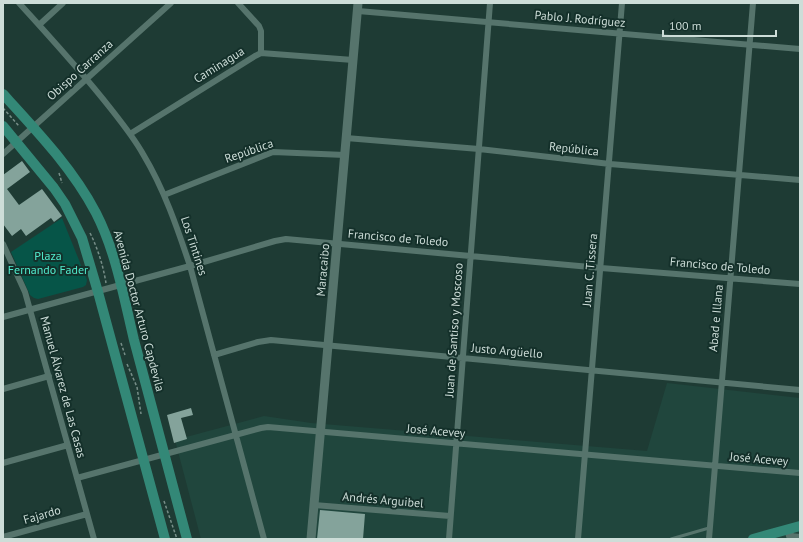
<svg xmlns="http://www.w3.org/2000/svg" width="803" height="542" font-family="'PT Sans',sans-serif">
  <rect width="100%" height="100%" fill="#1e3b34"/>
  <path fill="#20463d" d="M667 383 800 398V539H201L175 440 264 416 311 423 647 451Z"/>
  <path fill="#065548" d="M62 218 87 280 86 285 83 287 38 299 34 298 30 295 11 252Z"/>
  <path fill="#84a39b" d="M22 161 30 172 7 189 19 205 42 189 62 216 54 222 51 218 26 236 21 229 12 236 3 224V175Z
    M191 408 193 415 181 418 187 439 174 443 167 415Z
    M320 510 365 514 363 539H317Z"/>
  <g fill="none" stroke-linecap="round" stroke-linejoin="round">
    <path stroke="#778e88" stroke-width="1.5" stroke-dasharray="3 2" stroke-linecap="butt" d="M3 108 19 126
      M59 173 62 183
      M90 233C98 249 103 265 106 283
      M121 343 125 355
      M127 364 137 387 141 414
      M164 501 177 539"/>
    <path stroke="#56746c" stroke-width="3" d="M671 539 709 528"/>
    <path stroke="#56746c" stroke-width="6" d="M19 3C51 38 82 72 111 109 122 123 134 138 143 154 164 189 177 227 190 266L264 539
      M238 3 259 26 261 31V53
      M358 11 800 49
      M39 25 63 3
      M130 134 255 56 261 53 353 60
      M346 138 479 149 610 164 800 180
      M3 154 171 3
      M164 195 273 152 345 155
      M3 244 25 292 94 539
      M3 317 190 266 275 241 286 239 601 268 800 284
      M214 355 258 342 271 340 800 390
      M3 389 49 376
      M3 463 68 445
      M77 478 261 428 268 427 800 473
      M314 505 450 516
      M790 536 800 537
      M3 537 87 514
      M449 539 490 3
      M578 539 622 3
      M709 539 753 3"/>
    <path stroke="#56746c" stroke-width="8" d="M788 529 791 539"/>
    <path stroke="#56746c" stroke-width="9" d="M311 539 358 3"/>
    <path stroke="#387" stroke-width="10" d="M3 94C36 130 73 169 96 213 116 252 124 298 134 340 152 406 169 473 187 539
      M3 126 54 188 65 204 82 238 98 292 165 539
      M753 539 800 526"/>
  </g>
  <g text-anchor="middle" stroke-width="4" stroke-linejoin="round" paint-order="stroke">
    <g font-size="12" fill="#cdddd8" stroke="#14302a">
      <text transform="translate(580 19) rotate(5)" y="4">Pablo J. Rodríguez</text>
      <text transform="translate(219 65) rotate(-32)" y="4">Caminagua</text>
      <text transform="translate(80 70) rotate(-42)" y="4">Obispo Carranza</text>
      <text transform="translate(574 149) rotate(6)" y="4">República</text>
      <text transform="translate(249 151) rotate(-19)" y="4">República</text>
      <text transform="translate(398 238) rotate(5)" y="4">Francisco de Toledo</text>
      <text transform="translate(194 246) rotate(72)" y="4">Los Tintines</text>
      <text transform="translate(720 266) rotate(5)" y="4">Francisco de Toledo</text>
      <text transform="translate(323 270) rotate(-85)" y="4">Maracaibo</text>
      <text transform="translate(590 270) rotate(-85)" y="4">Juan C. Tissera</text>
      <text transform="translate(139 311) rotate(75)" y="4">Avenida Doctor Arturo Capdevila</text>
      <text transform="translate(716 318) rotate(-85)" y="4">Abad e Illana</text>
      <text transform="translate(454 330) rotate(-86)" y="4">Juan de Santiso y Moscoso</text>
      <text transform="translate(507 351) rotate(5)" y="4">Justo Argüello</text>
      <text transform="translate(63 387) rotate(75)" y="4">Manuel Álvarez de Las Casas</text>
      <text transform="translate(436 431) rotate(5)" y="4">José Acevey</text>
      <text transform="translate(759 459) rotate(5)" y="4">José Acevey</text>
      <text transform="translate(383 500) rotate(5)" y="4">Andrés Arguibel</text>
      <text transform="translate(42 515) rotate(-16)" y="4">Fajardo</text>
    </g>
    <g font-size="12" fill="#51ebcd" stroke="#14302a">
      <text x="48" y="260">Plaza<tspan x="48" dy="14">Fernando Fader</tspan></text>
    </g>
  </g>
  <rect width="803" height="542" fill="none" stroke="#cdddd8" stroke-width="8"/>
  <path d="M663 30v6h113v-6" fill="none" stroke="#cdddd8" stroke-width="2"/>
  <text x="669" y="30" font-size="12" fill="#cdddd8" stroke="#14302a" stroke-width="3" paint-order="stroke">100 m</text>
</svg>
